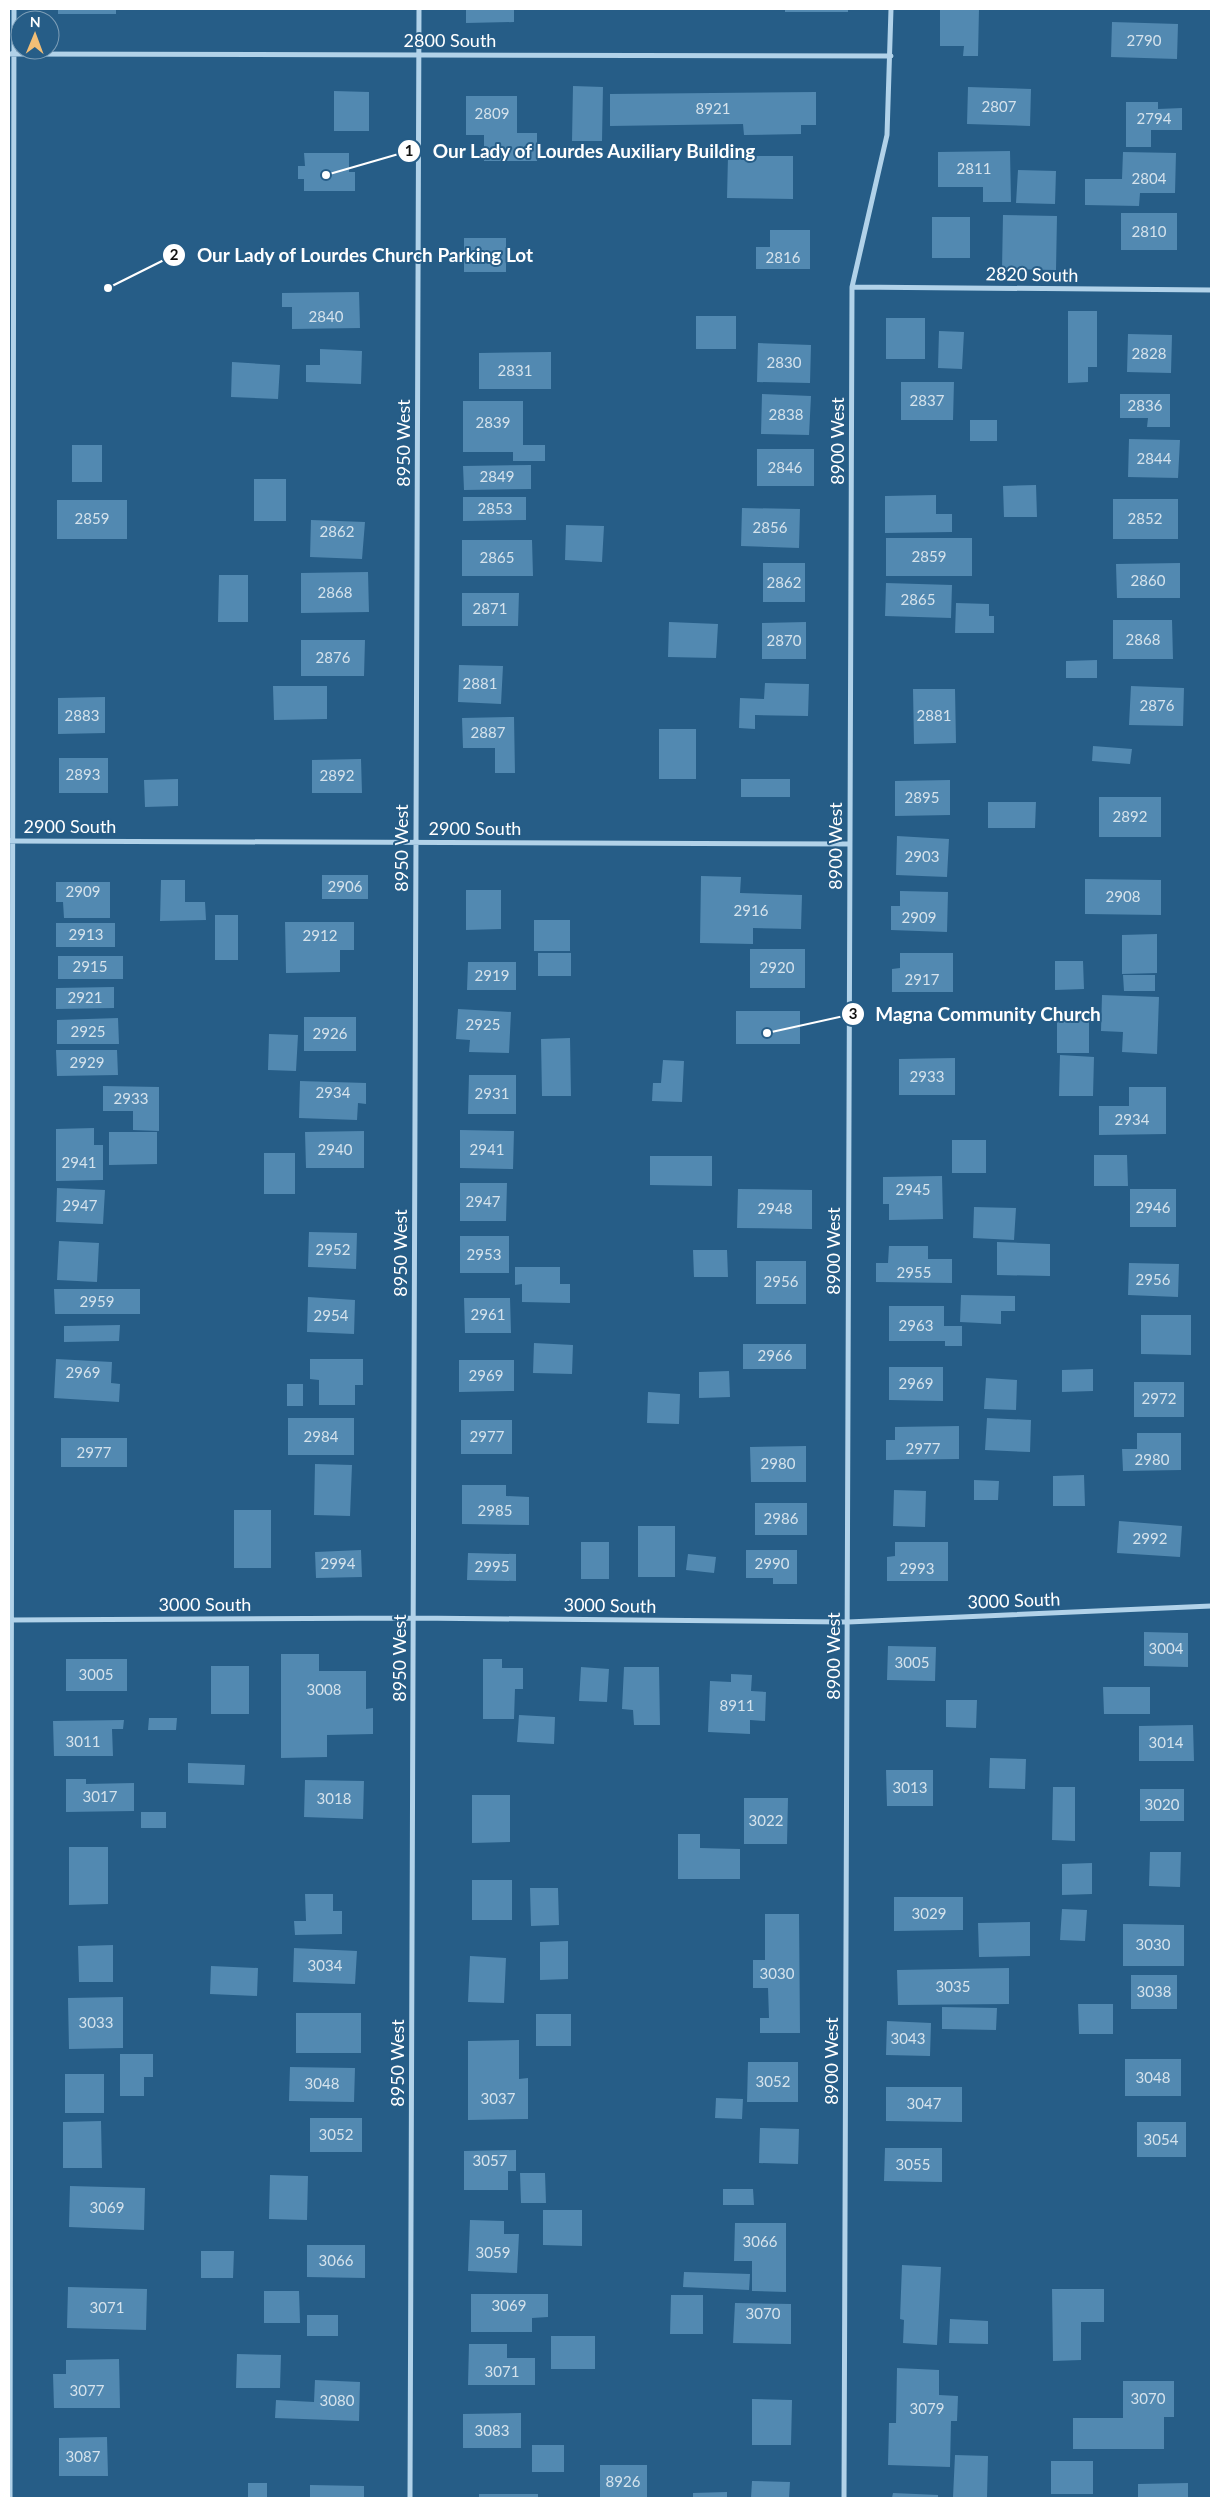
<svg xmlns="http://www.w3.org/2000/svg" width="1220" height="2507" font-family="Lato,sans-serif">
  <rect width="100%" height="100%" fill="#265d87"/>
  <path fill="#5289b1" d="M58 9H116V14H58Z
    M466 9H514V22L466 23Z
    M785 9H848V12H785Z
    M940 9H979L978 56H963L964 46H940Z
    M1112 22 1178 24 1177 59 1111 57Z
    M573 86 603 87 602 141H572Z
    M968 87 1031 89 1030 126 967 124Z
    M334 91 369 92V131H334Z
    M816 92V125H801V134L744 135 743 124 610 126V94Z
    M466 96H517V133H537V161H484V135H466Z
    M1126 102H1158V109L1182 108V130H1151V147H1126Z
    M1010 151 1011 202H983V187H938V152Z
    M1123 152 1176 153 1175 193H1140L1139 206 1085 205V179H1122Z
    M304 153H349V172H355V191H304V179H298V166H305Z
    M728 156H793V199L727 198Z
    M1018 170 1056 171 1055 204 1016 203Z
    M1121 213H1177V250H1121Z
    M1003 215 1057 216 1056 270 1002 269Z
    M932 217H970V258H932Z
    M770 230H810V269H756V247H770Z
    M464 238H506V272H464Z
    M359 292 360 328 292 329V307H282V293Z
    M1068 311H1097V367H1088V382L1068 383Z
    M696 316H736V349H696Z
    M886 318H925V359H886Z
    M939 331 964 332 962 369 938 368Z
    M1128 334 1172 335 1171 373 1127 372Z
    M758 343 811 345 810 383 757 382Z
    M320 349 362 351 361 384 306 382V365H320Z
    M551 352V389H479V353Z
    M232 362 280 365 278 399 231 397Z
    M901 382H954L953 420H901Z
    M762 394 811 396 809 435 761 434Z
    M1120 394H1170V427H1147L1148 418H1120Z
    M463 401H523V445H545V461H513V452H463Z
    M970 420H997V441H970Z
    M1129 439 1180 440 1178 478 1128 477Z
    M72 445H102V482H72Z
    M757 449H814V486H757Z
    M531 465V489L464 490 463 466Z
    M254 479H286V521H254Z
    M1036 485 1037 517H1004L1003 486Z
    M936 495V514H952V532L885 533V496Z
    M463 497H526V520L463 521Z
    M1113 499H1178V539H1113Z
    M57 500H127V539H57Z
    M742 508 800 509 799 548 741 546Z
    M311 520 365 522 362 559 310 557Z
    M566 525 604 526 602 562 565 560Z
    M886 538H972V576H886Z
    M462 540H532L533 576H462Z
    M763 563H805V602H763Z
    M1180 563V598H1117L1116 564Z
    M368 572 369 612 301 613V573Z
    M219 575H248V622H218Z
    M886 583 952 585 951 618 885 616Z
    M462 593H519L518 626H462Z
    M956 603 989 604V616H994V633H955Z
    M1113 620H1172L1173 659H1113Z
    M669 622 718 624 716 658 668 657Z
    M806 622V659H762V623Z
    M301 640H365L364 676H301Z
    M1097 660V678H1066V661Z
    M459 665 503 666 501 704 458 702Z
    M765 683 809 684 808 716 755 715V729L739 728 740 698 764 699Z
    M273 686H327V719L274 720Z
    M1131 686 1184 688 1183 726 1129 725Z
    M913 689H955L956 743 914 744Z
    M105 697V733L58 734V698Z
    M514 717 515 773H495V748H463L462 718Z
    M659 729H696V779H659Z
    M1093 746 1132 749 1130 764 1092 761Z
    M59 758H108V793H59Z
    M361 759 362 793H312V760Z
    M178 779V806L145 807 144 780Z
    M741 779H790V797H741Z
    M950 780V815L895 816V781Z
    M1099 797H1161V837H1099Z
    M988 802H1036L1035 828H988Z
    M897 836 949 839 947 877 896 875Z
    M322 875H368V899H322Z
    M701 876 741 877 740 893 802 895 801 929 753 928V944L700 943Z
    M1085 879 1161 880V915L1085 914Z
    M161 880H185V902H205L206 920 160 921Z
    M56 882H110V918H64L63 902H56Z
    M466 890H501V929L466 930Z
    M900 891 948 892 947 932 891 930V906H900Z
    M215 915H238V960H215Z
    M534 920H570V951H534Z
    M285 922H354V950H340V972L286 973Z
    M56 923H115V947H56Z
    M1157 934V973L1122 974V935Z
    M750 949H805V988H750Z
    M538 953H571V976H538Z
    M900 953H953V992H892V969L900 968Z
    M58 956H123V979H58Z
    M1055 961H1083L1084 989 1055 990Z
    M468 962H516V990H467Z
    M1123 975H1155V991H1124Z
    M114 987V1008L56 1009V988Z
    M1102 995 1159 997 1157 1054 1122 1052 1123 1032 1101 1031Z
    M458 1009 511 1012 509 1053 469 1052 470 1040 456 1039Z
    M736 1011H800V1044H736Z
    M304 1017H356V1051H304Z
    M1057 1017H1089V1053H1057Z
    M118 1018 119 1044H57V1020Z
    M269 1034 298 1035 296 1071 268 1070Z
    M570 1038 571 1096H542L541 1039Z
    M56 1050H117L118 1075 57 1076Z
    M1060 1055 1094 1057 1093 1096H1059Z
    M955 1058V1095H899V1059Z
    M663 1060 684 1061 682 1102 652 1101 653 1083H661Z
    M469 1075H516V1114H468Z
    M300 1081 366 1083V1104L358 1103 357 1120 299 1118Z
    M103 1086 159 1087V1131L133 1130V1111H103Z
    M1129 1087H1166V1134L1099 1135V1106H1129Z
    M94 1128V1145H103V1180L56 1181V1129Z
    M460 1130 514 1131 513 1169 460 1168Z
    M364 1131V1168H306L305 1132Z
    M109 1132H157V1164L109 1165Z
    M952 1140H986V1173H952Z
    M264 1153H295V1194H264Z
    M1094 1155H1127L1128 1186H1094Z
    M650 1156H712V1186L650 1185Z
    M942 1176 943 1219 889 1220V1204H883V1177Z
    M460 1183H507L506 1221H460Z
    M57 1188 105 1190 103 1224 56 1222Z
    M738 1189 812 1190V1229L737 1228Z
    M1130 1189H1176V1227H1130Z
    M974 1207 1016 1208 1014 1240 973 1238Z
    M309 1232 357 1233 356 1269 308 1267Z
    M460 1236H509V1273H460Z
    M59 1241 99 1243 97 1282 57 1280Z
    M997 1242 1050 1244V1276L997 1275Z
    M889 1246H928V1259H952V1283L876 1282V1263H888Z
    M693 1250H727L728 1277H694Z
    M756 1261H806V1304H756Z
    M1129 1263 1179 1264 1178 1297 1128 1295Z
    M515 1267H560V1284H570V1303L522 1302V1284L515 1285Z
    M54 1289H140V1314H55Z
    M961 1295 1015 1296V1311H1001V1324L960 1322Z
    M308 1297 355 1300 354 1334 307 1332Z
    M464 1298H510L511 1333H465Z
    M889 1306H944V1326H962V1346H945V1341H889Z
    M1141 1315H1191V1355L1141 1354Z
    M120 1325 119 1341 64 1342V1326Z
    M534 1343 573 1345 572 1374 533 1373Z
    M743 1344H806V1369H743Z
    M56 1359 112 1362 111 1383 120 1384 119 1402 54 1398Z
    M310 1359H363V1385H355V1405H319V1380L310 1379Z
    M459 1360H514V1391L459 1392Z
    M889 1367H943V1401L889 1400Z
    M1093 1369V1391L1062 1392V1370Z
    M729 1371 730 1397 699 1398V1372Z
    M986 1378 1017 1380 1016 1410 984 1409Z
    M1134 1382H1184V1417H1134Z
    M287 1384H303V1406H287Z
    M648 1392 680 1394 679 1424 647 1423Z
    M288 1418H354V1455H288Z
    M987 1418 1031 1420 1030 1452 985 1450Z
    M461 1420H512V1454H461Z
    M959 1426V1459L886 1460V1440H895V1427Z
    M1137 1433H1181V1470L1123 1471 1122 1449H1137Z
    M61 1438H127V1467H61Z
    M806 1446V1482H751L750 1447Z
    M315 1464 352 1465 350 1516 314 1515Z
    M1084 1475 1085 1506H1053V1476Z
    M974 1480 999 1481 998 1500H974Z
    M462 1485H506V1496L529 1497V1525L462 1524Z
    M894 1490 926 1491 925 1527 893 1526Z
    M755 1503H807V1535H755Z
    M234 1510H271V1568H234Z
    M1119 1521 1182 1526 1180 1557 1117 1553Z
    M638 1526H675V1577H638Z
    M581 1542H609V1579H581Z
    M895 1542H948V1581H887V1557L895 1556Z
    M361 1550 362 1577 316 1578 315 1552Z
    M746 1550H797V1584H773V1578H746Z
    M468 1553 516 1554V1581L467 1580Z
    M688 1554 716 1557 714 1573 686 1570Z
    M1144 1632 1188 1633V1667L1144 1666Z
    M888 1646 936 1647 935 1681 887 1680Z
    M281 1654H319V1671H366V1709L373 1708V1734L327 1735V1757L281 1758Z
    M66 1659H127V1691H66Z
    M483 1659H502V1668H523V1689H515L514 1719H483Z
    M211 1666H249V1714H211Z
    M581 1667 609 1669 607 1702 579 1701Z
    M624 1667H659L660 1725H634L633 1710 622 1709Z
    M731 1674 752 1675 751 1691 766 1692 765 1721 750 1720V1734L708 1732 710 1681 731 1682Z
    M1103 1687H1150V1714H1104Z
    M946 1700H977L976 1728 946 1727Z
    M519 1715 555 1717 554 1744 517 1742Z
    M149 1718H177L176 1730H148Z
    M124 1720 123 1729H112L113 1756H54L53 1721Z
    M1193 1725 1194 1761H1139V1726Z
    M990 1758 1026 1759 1025 1789 989 1788Z
    M188 1763 245 1765 244 1785 188 1783Z
    M886 1770H933V1806H887Z
    M66 1779H86V1784L134 1783V1811L66 1812Z
    M305 1780 364 1781 363 1819 304 1817Z
    M1053 1787H1075V1841L1052 1840Z
    M1140 1789H1184V1821H1140Z
    M472 1795H510V1842L472 1843Z
    M744 1798H788L787 1844H744Z
    M141 1812H166V1828H141Z
    M678 1834H700V1848L740 1849V1879H678Z
    M69 1847H108V1904L69 1905Z
    M1150 1852H1181L1180 1887 1149 1886Z
    M1092 1863V1894L1062 1895V1864Z
    M472 1880H512V1920H472Z
    M530 1888H558L559 1925 531 1926Z
    M305 1894H333V1911H342V1934L295 1935 294 1921H306Z
    M894 1897H963V1930L894 1931Z
    M1062 1909 1087 1910 1085 1941 1060 1940Z
    M765 1914H799L800 2033H760V2018H769L768 1988H753V1960H765Z
    M1030 1922V1956L979 1957 978 1923Z
    M1123 1924 1184 1925V1966H1123Z
    M568 1941V1979L540 1980V1942Z
    M113 1945V1982H79L78 1946Z
    M294 1948 357 1951 355 1984 293 1982Z
    M470 1956 506 1958 504 2003 468 2002Z
    M211 1966 258 1968 257 1996 210 1994Z
    M1009 1968V2004L898 2005 897 1970Z
    M1131 1975H1177V2009H1131Z
    M123 1997V2048L69 2049 68 1998Z
    M1078 2004H1113V2034H1079Z
    M942 2007 997 2008 996 2030 942 2029Z
    M296 2013H361V2053H296Z
    M536 2014H571V2046H536Z
    M887 2021 931 2023 930 2056 886 2055Z
    M519 2040V2079L528 2078V2119L468 2120V2041Z
    M120 2054H153V2077H144V2096H120Z
    M1125 2059H1181V2096H1125Z
    M748 2062H798V2102H747Z
    M290 2067 355 2068 354 2102 289 2101Z
    M65 2074H104V2113H65Z
    M886 2087H962V2122L886 2121Z
    M716 2098 743 2099 742 2119 715 2118Z
    M310 2118H362V2152H310Z
    M101 2121 102 2168H63V2122Z
    M1137 2122H1186V2157H1137Z
    M760 2128 799 2129 798 2164 759 2163Z
    M885 2148H942V2182L884 2181Z
    M516 2150V2171H508V2190H464V2151Z
    M520 2173H545L546 2203H521Z
    M270 2175 308 2176 307 2220 269 2219Z
    M70 2186 145 2188 144 2230 69 2227Z
    M723 2189H753L754 2205H723Z
    M543 2210H582V2246L543 2245Z
    M470 2220 504 2221V2234H519L517 2273 468 2271Z
    M735 2223H786V2292L752 2291V2261H734Z
    M307 2245H365V2278L307 2277Z
    M201 2251H234L233 2278H201Z
    M902 2265 941 2267 937 2345 903 2343 904 2320 900 2319Z
    M684 2272 750 2274 749 2290 683 2287Z
    M68 2287 147 2289 146 2330 67 2328Z
    M1052 2289H1104V2322H1081V2360L1053 2361Z
    M264 2291H299L300 2323H264Z
    M471 2294H548V2317L532 2318V2332H471Z
    M671 2295H703V2334H670Z
    M735 2303 791 2304V2344L733 2343Z
    M307 2315H338V2336H307Z
    M950 2319 988 2321V2344L949 2343Z
    M551 2336H595V2369H551Z
    M469 2344H507V2358H535V2385H468Z
    M237 2354 281 2355 280 2388H236Z
    M119 2359 120 2408H54L53 2374H66V2360Z
    M897 2368 939 2370V2395L958 2396 957 2421H951L950 2467 888 2465 889 2423H896Z
    M315 2380 360 2382 359 2421 275 2418 276 2400 314 2402Z
    M1123 2381H1174V2417H1164V2449H1073V2418H1123Z
    M752 2399 792 2400 791 2445H752Z
    M521 2413V2448H463V2414Z
    M107 2437 108 2476H59V2438Z
    M532 2445H564V2472H532Z
    M955 2455 988 2456 987 2498 953 2497Z
    M1051 2461H1093V2494H1051Z
    M600 2465H647V2498H600Z
    M752 2481 790 2482 789 2498H751Z
    M248 2483H267V2498H248Z
    M1188 2483V2498H1138V2484Z
    M310 2485 364 2486V2498H310Z
    M727 2492V2498H693V2493Z
    M893 2493 938 2495V2498H892Z
    M479 2494H538V2498H479Z"/>
  <g fill="none" stroke-linecap="round" stroke-linejoin="round">
    <path stroke="#b1d2e9" stroke-width="5" d="M9 54 891 56
      M852 287 1211 290
      M9 841 850 844
      M10 1620 413 1618 848 1622 1211 1606
      M10 2498 14 9
      M410 2498 419 9
      M844 2498 852 287 887 135 891 9"/>
  </g>
  <g text-anchor="middle" stroke-width="4" stroke-linejoin="round" paint-order="stroke">
    <g font-size="15" fill="#d4e2ec">
      <text x="1144" y="46">2790</text>
      <text x="999" y="112">2807</text>
      <text x="713" y="114">8921</text>
      <text x="492" y="119">2809</text>
      <text x="1154" y="124">2794</text>
      <text x="974" y="174">2811</text>
      <text x="1149" y="184">2804</text>
      <text x="1149" y="237">2810</text>
      <text x="783" y="263">2816</text>
      <text x="326" y="322">2840</text>
      <text x="1149" y="359">2828</text>
      <text x="784" y="368">2830</text>
      <text x="515" y="376">2831</text>
      <text x="927" y="406">2837</text>
      <text x="1145" y="411">2836</text>
      <text x="786" y="420">2838</text>
      <text x="493" y="428">2839</text>
      <text x="1154" y="464">2844</text>
      <text x="785" y="473">2846</text>
      <text x="497" y="482">2849</text>
      <text x="495" y="514">2853</text>
      <text x="92" y="524">2859</text>
      <text x="1145" y="524">2852</text>
      <text x="770" y="533">2856</text>
      <text x="337" y="537">2862</text>
      <text x="929" y="562">2859</text>
      <text x="497" y="563">2865</text>
      <text x="1148" y="586">2860</text>
      <text x="784" y="588">2862</text>
      <text x="335" y="598">2868</text>
      <text x="918" y="605">2865</text>
      <text x="490" y="614">2871</text>
      <text x="1143" y="645">2868</text>
      <text x="784" y="646">2870</text>
      <text x="333" y="663">2876</text>
      <text x="480" y="689">2881</text>
      <text x="1157" y="711">2876</text>
      <text x="82" y="721">2883</text>
      <text x="934" y="721">2881</text>
      <text x="488" y="738">2887</text>
      <text x="83" y="780">2893</text>
      <text x="337" y="781">2892</text>
      <text x="922" y="803">2895</text>
      <text x="1130" y="822">2892</text>
      <text x="922" y="862">2903</text>
      <text x="345" y="892">2906</text>
      <text x="83" y="897">2909</text>
      <text x="1123" y="902">2908</text>
      <text x="751" y="916">2916</text>
      <text x="919" y="923">2909</text>
      <text x="86" y="940">2913</text>
      <text x="320" y="941">2912</text>
      <text x="90" y="972">2915</text>
      <text x="777" y="973">2920</text>
      <text x="492" y="981">2919</text>
      <text x="922" y="985">2917</text>
      <text x="85" y="1003">2921</text>
      <text x="483" y="1030">2925</text>
      <text x="88" y="1037">2925</text>
      <text x="330" y="1039">2926</text>
      <text x="87" y="1068">2929</text>
      <text x="927" y="1082">2933</text>
      <text x="333" y="1098">2934</text>
      <text x="492" y="1099">2931</text>
      <text x="131" y="1104">2933</text>
      <text x="1132" y="1125">2934</text>
      <text x="335" y="1155">2940</text>
      <text x="487" y="1155">2941</text>
      <text x="79" y="1168">2941</text>
      <text x="913" y="1195">2945</text>
      <text x="483" y="1207">2947</text>
      <text x="80" y="1211">2947</text>
      <text x="1153" y="1213">2946</text>
      <text x="775" y="1214">2948</text>
      <text x="333" y="1255">2952</text>
      <text x="484" y="1260">2953</text>
      <text x="914" y="1278">2955</text>
      <text x="1153" y="1285">2956</text>
      <text x="781" y="1287">2956</text>
      <text x="97" y="1307">2959</text>
      <text x="488" y="1320">2961</text>
      <text x="331" y="1321">2954</text>
      <text x="916" y="1331">2963</text>
      <text x="775" y="1361">2966</text>
      <text x="83" y="1378">2969</text>
      <text x="486" y="1381">2969</text>
      <text x="916" y="1389">2969</text>
      <text x="1159" y="1404">2972</text>
      <text x="321" y="1442">2984</text>
      <text x="487" y="1442">2977</text>
      <text x="923" y="1454">2977</text>
      <text x="94" y="1458">2977</text>
      <text x="1152" y="1465">2980</text>
      <text x="778" y="1469">2980</text>
      <text x="495" y="1516">2985</text>
      <text x="781" y="1524">2986</text>
      <text x="1150" y="1544">2992</text>
      <text x="338" y="1569">2994</text>
      <text x="772" y="1569">2990</text>
      <text x="492" y="1572">2995</text>
      <text x="917" y="1574">2993</text>
      <text x="1166" y="1654">3004</text>
      <text x="912" y="1668">3005</text>
      <text x="96" y="1680">3005</text>
      <text x="324" y="1695">3008</text>
      <text x="737" y="1711">8911</text>
      <text x="83" y="1747">3011</text>
      <text x="1166" y="1748">3014</text>
      <text x="910" y="1793">3013</text>
      <text x="100" y="1802">3017</text>
      <text x="334" y="1804">3018</text>
      <text x="1162" y="1810">3020</text>
      <text x="766" y="1826">3022</text>
      <text x="929" y="1919">3029</text>
      <text x="1153" y="1950">3030</text>
      <text x="325" y="1971">3034</text>
      <text x="777" y="1979">3030</text>
      <text x="953" y="1992">3035</text>
      <text x="1154" y="1997">3038</text>
      <text x="96" y="2028">3033</text>
      <text x="908" y="2044">3043</text>
      <text x="1153" y="2083">3048</text>
      <text x="773" y="2087">3052</text>
      <text x="322" y="2089">3048</text>
      <text x="498" y="2104">3037</text>
      <text x="924" y="2109">3047</text>
      <text x="336" y="2140">3052</text>
      <text x="1161" y="2145">3054</text>
      <text x="490" y="2166">3057</text>
      <text x="913" y="2170">3055</text>
      <text x="107" y="2213">3069</text>
      <text x="760" y="2247">3066</text>
      <text x="493" y="2258">3059</text>
      <text x="336" y="2266">3066</text>
      <text x="509" y="2311">3069</text>
      <text x="107" y="2313">3071</text>
      <text x="763" y="2319">3070</text>
      <text x="502" y="2377">3071</text>
      <text x="87" y="2396">3077</text>
      <text x="1148" y="2404">3070</text>
      <text x="337" y="2406">3080</text>
      <text x="927" y="2414">3079</text>
      <text x="492" y="2436">3083</text>
      <text x="83" y="2462">3087</text>
      <text x="623" y="2487">8926</text>
    </g>
    <g font-size="18" fill="#fff" stroke="#265d87">
      <text x="450" y="47">2800 South</text>
      <text transform="translate(1032 275) rotate(1)" y="6">2820 South</text>
      <text transform="translate(838 441) rotate(-90)" y="6">8900 West</text>
      <text transform="translate(404 443) rotate(-90)" y="6">8950 West</text>
      <text x="70" y="833">2900 South</text>
      <text x="475" y="835">2900 South</text>
      <text transform="translate(836 846) rotate(-90)" y="6">8900 West</text>
      <text transform="translate(402 848) rotate(-90)" y="6">8950 West</text>
      <text transform="translate(834 1251) rotate(-90)" y="6">8900 West</text>
      <text transform="translate(401 1253) rotate(-90)" y="6">8950 West</text>
      <text transform="translate(1014 1601) rotate(-2)" y="6">3000 South</text>
      <text x="205" y="1611">3000 South</text>
      <text transform="translate(610 1606) rotate(1)" y="6">3000 South</text>
      <text transform="translate(834 1656) rotate(-90)" y="6">8900 West</text>
      <text transform="translate(400 1658) rotate(-90)" y="6">8950 West</text>
      <text transform="translate(832 2061) rotate(-90)" y="6">8900 West</text>
      <text transform="translate(398 2063) rotate(-90)" y="6">8950 West</text>
    </g>
  </g>
  <path fill="none" stroke="#fff" stroke-width="2" d="M326 175L409 151M108 288L174 255M767 1033L853 1014"/>
  <g fill="#fff" stroke="#265d87" stroke-width="2">
    <circle cx="326" cy="175" r="5"/>
    <circle cx="108" cy="288" r="5"/>
    <circle cx="767" cy="1033" r="5"/>
    <circle cx="409" cy="151" r="12"/>
    <circle cx="174" cy="255" r="12"/>
    <circle cx="853" cy="1014" r="12"/>
  </g>
  <g font-size="15" text-anchor="middle" font-weight="bold" fill="#111">
    <text x="409" y="156">1</text>
    <text x="174" y="260">2</text>
    <text x="853" y="1019">3</text>
  </g>
  <g font-size="19" text-anchor="middle" font-weight="bold" fill="#fff" stroke="#265d87" stroke-width="4" stroke-linejoin="round" paint-order="stroke">
    <text x="594" y="158">Our Lady of Lourdes Auxiliary Building</text>
    <text x="365" y="262">Our Lady of Lourdes Church Parking Lot</text>
    <text x="988" y="1021">Magna Community Church</text>
  </g>
  <rect width="1220" height="2507" fill="none" stroke="#ffffff" stroke-width="20"/>
  <g transform="translate(35 35) rotate(1)"><circle r="24" fill="#265d87" stroke="#7d9eb7"/>
  <path d="M0-4L9 19L0 12L-9 19Z" fill="#f2be76"/>
  <text y="-8" font-size="14" font-weight="bold" text-anchor="middle" fill="#ffffff">N</text>
  </g>
</svg>
